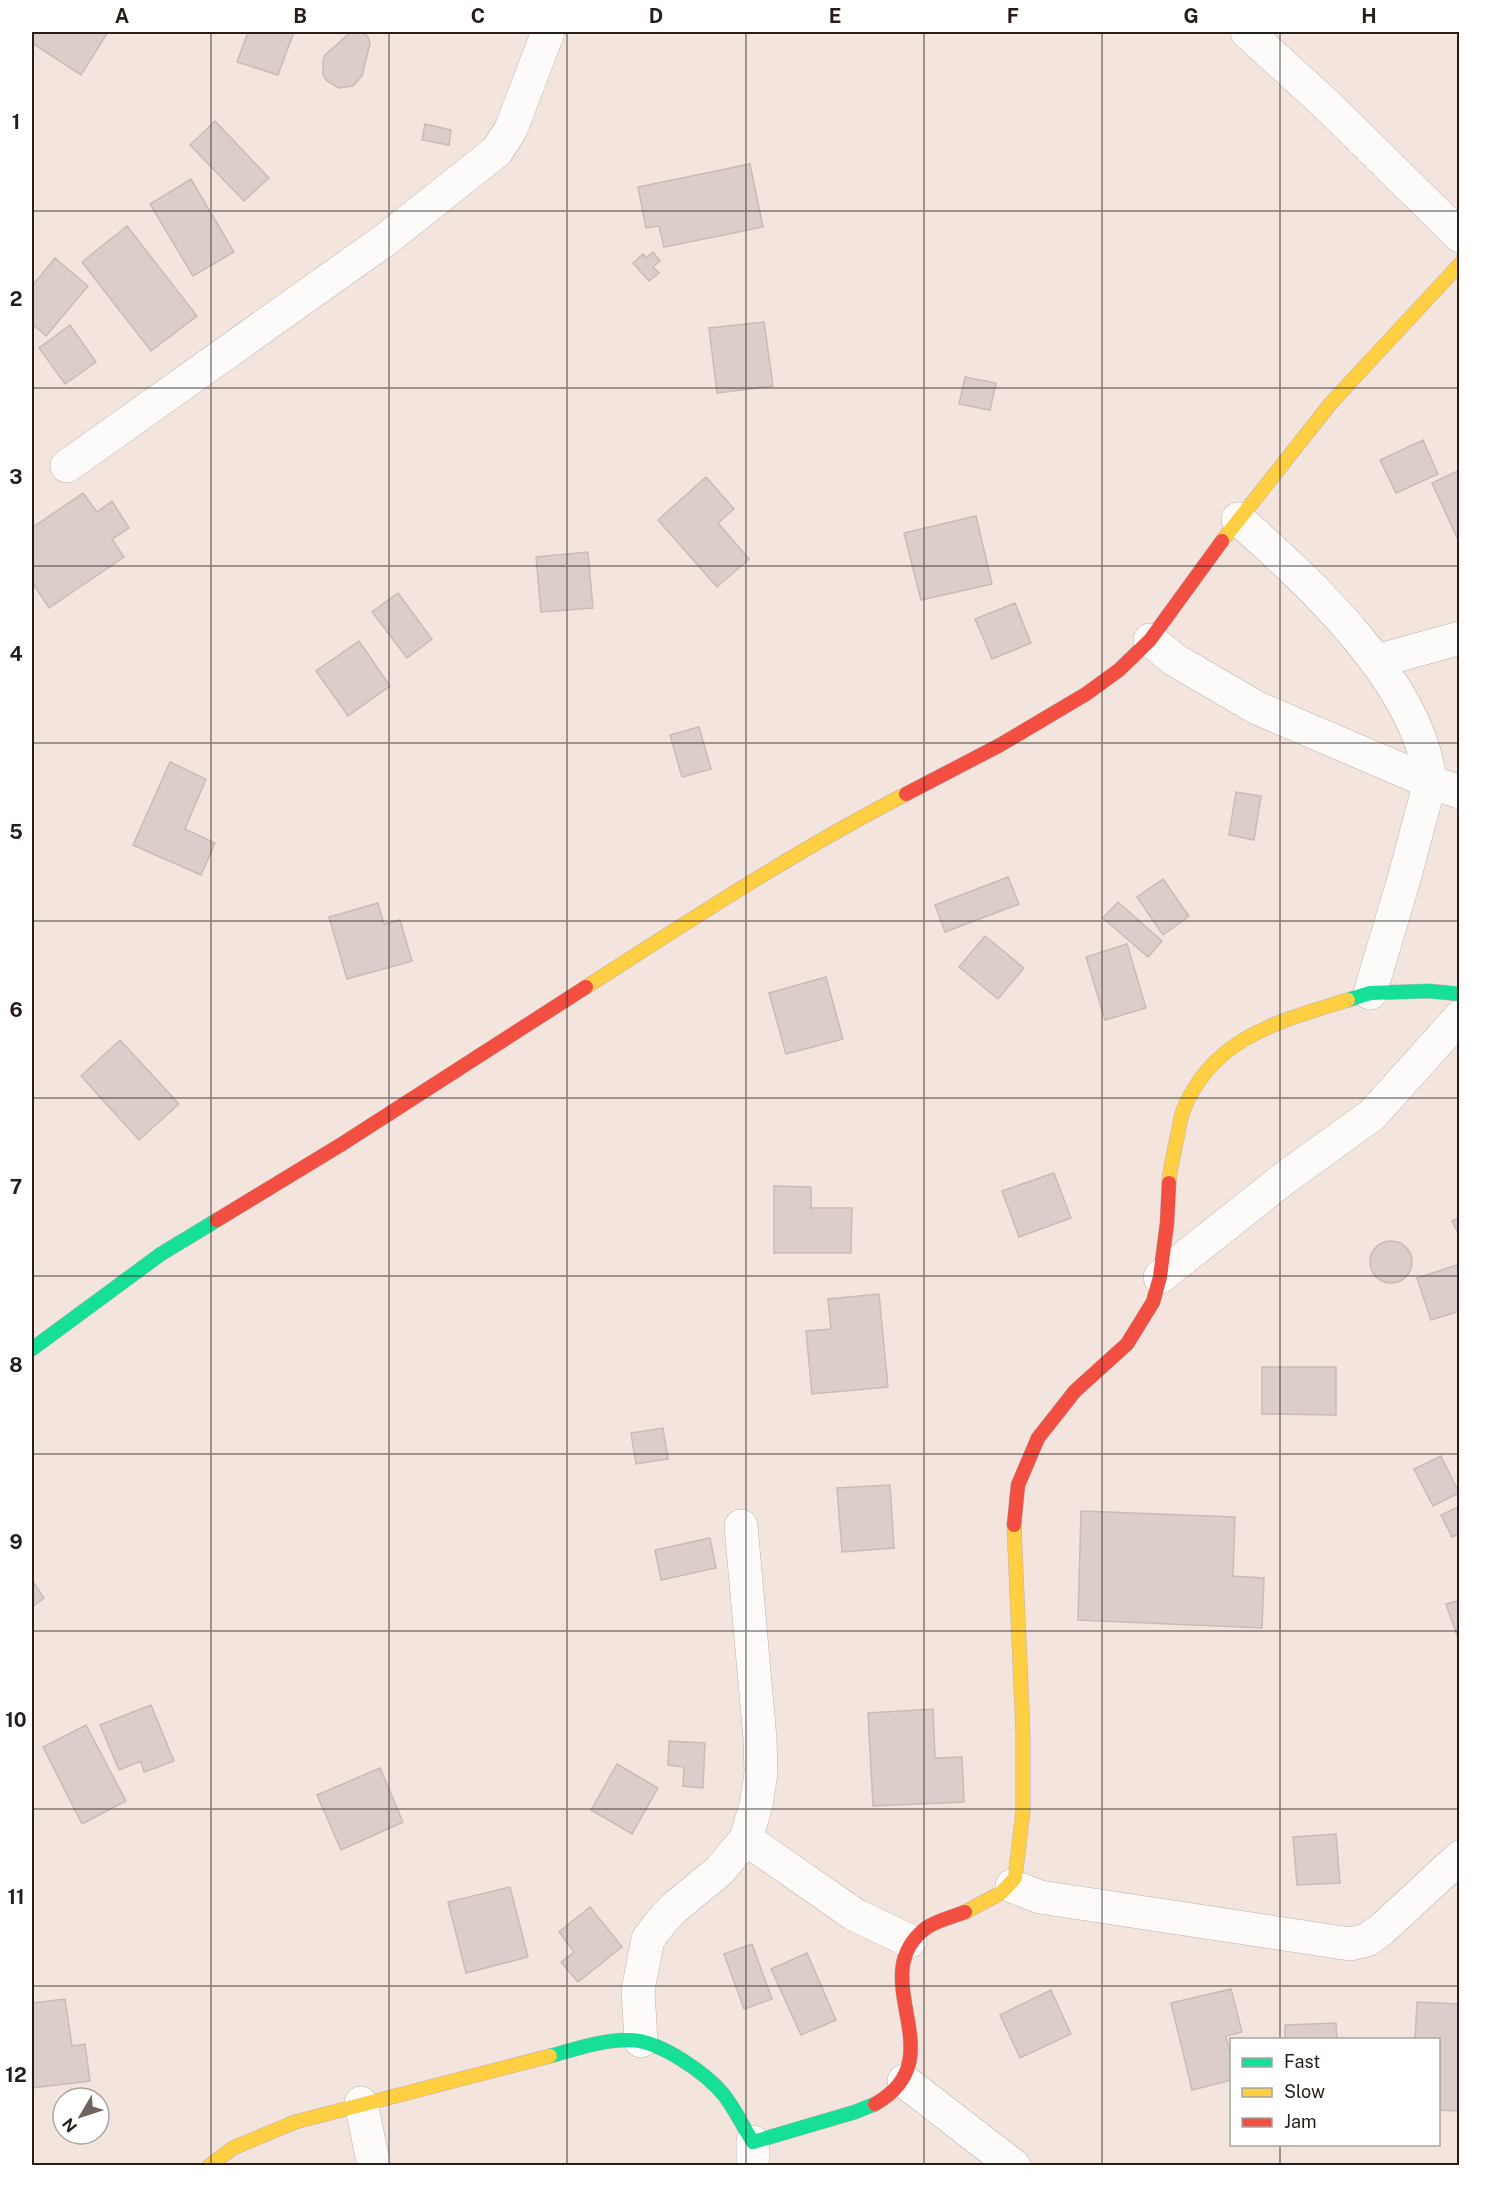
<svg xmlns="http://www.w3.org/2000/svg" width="1491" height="2197" font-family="'Public Sans',sans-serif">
  <rect width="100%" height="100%" fill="#f4e4de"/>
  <path fill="#dbceca" stroke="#c8bbb8" stroke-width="1.5" d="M32 32H108L81 75 32 43Z
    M248 32H294L278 75 237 62Z
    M351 32H362L368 37 370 43 362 76 353 86 339 88 327 81 323 75V61L325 55Z
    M215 121 269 178 244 201 190 145Z
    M425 124 451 130 449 145 422 140Z
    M750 164 763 227 664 247 659 226 646 228 638 187Z
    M191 179 234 252 193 276 150 204Z
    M127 226 197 316 151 351 82 262Z
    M653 252 660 261 653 267 659 273 649 281 633 263 643 254 646 258Z
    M55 258 88 286 46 336 32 324V286Z
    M764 322 773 386 717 393 709 328Z
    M70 325 96 362 65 384 39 348Z
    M965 377 996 383 990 410 959 404Z
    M1423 440 1438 474 1396 493 1380 460Z
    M1460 470V544L1432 483Z
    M706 477 734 509 718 523 749 559 717 587 658 520Z
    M83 493 97 512 112 501 129 528 112 539 124 557 49 608 32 582V528Z
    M976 516 992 584 921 600 904 533Z
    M588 552 593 608 541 612 536 557Z
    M398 593 432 639 407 658 372 612Z
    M1015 603 1031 643 992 659 975 619Z
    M359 641 390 686 348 716 316 671Z
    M699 727 711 769 682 777 670 735Z
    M170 762 206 779 185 829 215 843 201 875 133 845Z
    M1236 792 1261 796 1254 840 1229 835Z
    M1008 877 1019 904 945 932 935 905Z
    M1163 879 1189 916 1163 935 1137 897Z
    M1118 902 1162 941 1148 957 1103 918Z
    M378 903 384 924 400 920 412 961 347 979 329 917Z
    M985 936 1024 968 998 999 959 967Z
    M1127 944 1146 1008 1105 1020 1086 957Z
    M826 977 843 1039 786 1054 769 993Z
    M120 1040 179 1104 139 1140 81 1076Z
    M1054 1173 1071 1218 1019 1237 1002 1191Z
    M774 1186 811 1187V1208H852L851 1253H774Z
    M1460 1217V1237L1452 1221Z
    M1370 1262a21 21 0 1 1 42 0a21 21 0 1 1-42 0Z
    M1460 1264V1311L1431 1320 1417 1278Z
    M879 1294 888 1387 812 1394 806 1331 831 1329 828 1299Z
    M1262 1367H1336V1415L1262 1414Z
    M663 1428 668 1459 636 1464 631 1433Z
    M1441 1456 1459 1493 1433 1506 1414 1469Z
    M890 1485 894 1548 842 1552 837 1488Z
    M1460 1506V1533L1452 1537 1441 1515Z
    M1081 1511 1235 1517 1233 1576 1264 1578 1262 1628 1078 1620Z
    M710 1538 716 1568 661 1580 655 1550Z
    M32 1580 44 1598 32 1607Z
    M1460 1600V1644L1446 1604Z
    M151 1705 174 1761 144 1772 141 1761 119 1770 100 1725Z
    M933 1709 935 1758 962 1757 964 1802 873 1806 868 1713Z
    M86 1725 126 1801 82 1824 43 1747Z
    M669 1741 705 1743 703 1788 683 1786 684 1767 668 1765Z
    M617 1764 658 1788 632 1834 591 1810Z
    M380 1768 403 1822 341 1850 317 1795Z
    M1336 1834 1340 1883 1297 1885 1293 1837Z
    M510 1887 528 1957 466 1973 448 1902Z
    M590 1907 622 1947 578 1982 561 1962 574 1952 559 1932Z
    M752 1944 772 1999 744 2009 724 1954Z
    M807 1953 836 2020 801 2035 771 1969Z
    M1231 1989 1242 2032 1226 2036 1232 2059V2080L1192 2090 1171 2003Z
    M1051 1990 1071 2034 1020 2058 1000 2015Z
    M65 1999 72 2046 85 2044 90 2081 32 2088V2003Z
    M1417 2002 1460 2004V2111L1438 2110V2040H1415Z
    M1336 2023 1337 2040H1285V2025Z"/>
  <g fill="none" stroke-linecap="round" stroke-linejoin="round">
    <g stroke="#beb2ae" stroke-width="34">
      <path id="street" d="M1247 32 1328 106 1460 236
        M67 466 385 240 497 151 511 129 548 32
        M1238 519C1308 581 1421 684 1430 782L1404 879 1370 993
        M1150 640 1175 660 1257 708 1430 782 1460 792
        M1377 661 1460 638
        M1160 1277 1286 1177 1372 1115 1460 1017
        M746 1839 855 1915 910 1941
        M1012 1886 1040 1897 1350 1944 1367 1940 1381 1930 1460 1857
        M641 2041 638 1990 648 1939 661 1922 674 1908 719 1871 746 1839 756 1805 761 1773 760 1739 741 1526
        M904 2081 1014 2166
        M361 2103 374 2166
        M753 2166V2142"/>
    </g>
    <g stroke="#beb2ae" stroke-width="15">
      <path id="fast" d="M1348 1000 1370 993 1429 991 1460 994
        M32 1349 161 1254 217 1220
        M550 2056C576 2049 604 2039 631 2040 660 2041 706 2073 724 2095 735 2109 743 2127 753 2142L855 2112 875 2104"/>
    </g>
    <g stroke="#beb2ae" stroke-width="15">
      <path id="slow" d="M1222 541 1331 403 1460 264
        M586 987C691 920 795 851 906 794
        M1169 1183C1170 1167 1174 1153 1177 1138 1179 1129 1180 1119 1183 1111 1212 1037 1280 1021 1348 1000
        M965 1912 1001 1893 1015 1878 1023 1811V1733L1014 1525
        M209 2166 233 2148 295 2122 550 2056"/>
    </g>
    <g stroke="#beb2ae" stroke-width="15">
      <path id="jam" d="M906 794 1000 745 1086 694 1119 670 1150 640 1222 541
        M217 1220 342 1144 586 987
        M1014 1525 1018 1485 1038 1438 1075 1391 1127 1344 1153 1302 1160 1277 1167 1223 1169 1183
        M875 2104C958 2057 861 1978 926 1928 937 1920 953 1917 965 1912"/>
    </g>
    <use href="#street" stroke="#fdfbfa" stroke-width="33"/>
    <use href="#fast" stroke="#16e098" stroke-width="14"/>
    <use href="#slow" stroke="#ffcf43" stroke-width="14"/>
    <use href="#jam" stroke="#f24e42" stroke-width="14"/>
  </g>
  <path fill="none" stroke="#271d19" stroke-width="1.5" stroke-opacity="0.55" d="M211 32V2166M389 32V2166M567 32V2166M746 32V2166M924 32V2166M1102 32V2166M1280 32V2040M32 211H1460M32 388H1460M32 566H1460M32 743H1460M32 921H1460M32 1098H1460M32 1276H1460M32 1454H1460M32 1631H1460M32 1809H1460M32 1986H1460M1280 2144V2166"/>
  <rect width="1491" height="2197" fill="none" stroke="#ffffff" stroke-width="66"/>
  <rect x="1230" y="2038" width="210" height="108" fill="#ffffff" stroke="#a9a5a3" stroke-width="1.5"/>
  <rect x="1242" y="2058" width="30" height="9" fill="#16e098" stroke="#a9a5a3" stroke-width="1.5"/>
  <text x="1284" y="2068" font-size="18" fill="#271d19">Fast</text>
  <rect x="1242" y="2088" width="30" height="9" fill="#ffcf43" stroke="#a9a5a3" stroke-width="1.5"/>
  <text x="1284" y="2098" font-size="18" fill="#271d19">Slow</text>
  <rect x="1242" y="2118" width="30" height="9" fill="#f24e42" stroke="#a9a5a3" stroke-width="1.5"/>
  <text x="1284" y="2128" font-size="18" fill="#271d19">Jam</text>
  <g transform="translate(81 2116) rotate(231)"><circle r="28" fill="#ffffff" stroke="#a9a5a3" stroke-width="1.5"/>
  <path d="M0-4.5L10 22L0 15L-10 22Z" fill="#6f635e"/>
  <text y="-9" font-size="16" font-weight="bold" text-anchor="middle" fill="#271d19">N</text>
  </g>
  <rect x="33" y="33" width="1425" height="2131" fill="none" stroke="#271d19" stroke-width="2"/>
  <g font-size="20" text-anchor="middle" font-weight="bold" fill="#271d19">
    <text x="122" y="23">A</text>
    <text x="300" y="23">B</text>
    <text x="478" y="23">C</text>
    <text x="656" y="23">D</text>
    <text x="835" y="23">E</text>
    <text x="1013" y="23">F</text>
    <text x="1191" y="23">G</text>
    <text x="1369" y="23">H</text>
    <text x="16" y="129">1</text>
    <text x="16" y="306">2</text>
    <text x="16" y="484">3</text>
    <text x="16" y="661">4</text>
    <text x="16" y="839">5</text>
    <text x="16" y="1017">6</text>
    <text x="16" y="1194">7</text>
    <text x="16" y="1372">8</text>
    <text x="16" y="1549">9</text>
    <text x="16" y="1727">10</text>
    <text x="16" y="1904">11</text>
    <text x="16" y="2082">12</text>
  </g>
</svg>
